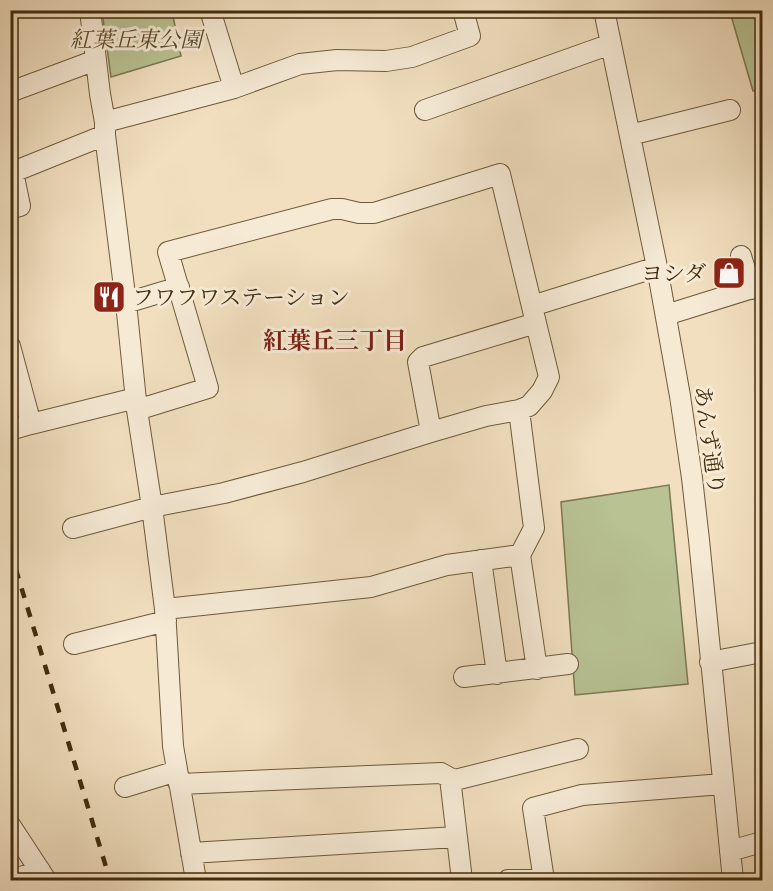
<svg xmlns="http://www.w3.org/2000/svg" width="773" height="891" font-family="Alegreya,'Noto Serif JP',serif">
  <rect width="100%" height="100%" fill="#f1dfbf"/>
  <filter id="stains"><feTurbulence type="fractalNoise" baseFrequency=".00333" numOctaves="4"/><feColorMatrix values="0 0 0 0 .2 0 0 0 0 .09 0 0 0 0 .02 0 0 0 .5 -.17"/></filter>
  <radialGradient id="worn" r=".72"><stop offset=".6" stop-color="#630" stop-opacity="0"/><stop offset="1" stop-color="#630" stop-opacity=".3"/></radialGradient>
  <path fill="#b8c293" stroke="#7d7850" stroke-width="1.5" d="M102 11H172L181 56 111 77Z
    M737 11H762V88L753 91 730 12Z
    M669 485 688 684 575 695 561 502Z"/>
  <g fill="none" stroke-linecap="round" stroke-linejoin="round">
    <g stroke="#6e5a3a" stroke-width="22">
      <path id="minor" d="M90 10 100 94 105 122V135L126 303 137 410 152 507 165 609 173 746 196 880
        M210 10 234 88
        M604 10 657 267 680 396 692 478 699 540 733 880
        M10 92 96 60
        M425 110 611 44
        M105 122 234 88 300 64 337 60 386 61 412 57 470 36 463 10
        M630 135 730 110
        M10 209 20 206 13 172 105 135
        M741 256 751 289
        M126 303 179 287
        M532 306 657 267
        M666 315 762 285
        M10 346 31 424 136 398
        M519 410 534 528 520 555 537 669
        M10 430 31 424
        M431 432 418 362 423 357 536 323
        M73 528 152 507 224 493 303 472 431 432 486 416 519 410 529 406 542 391 549 377 500 174 374 213H359L342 209H332L168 252 208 388 137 410
        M481 560 497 674
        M165 609 371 587 447 565 520 555
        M74 644 166 621
        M710 662 762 652
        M464 677 568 664
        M451 781 578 749
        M179 784 441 773 450 778 462 880
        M125 787 177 771
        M10 825 46 880
        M730 851 762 842
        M191 853 456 837
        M13 880 40 870
        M508 880H544L533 808 582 795 723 784"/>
    </g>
    <use href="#minor" stroke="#f6ead5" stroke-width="20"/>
    <path stroke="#422d0e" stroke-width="4.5" stroke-dasharray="10 10" stroke-linecap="butt" d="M10 550 110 880"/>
  </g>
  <defs>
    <g id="shop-square" transform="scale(1.725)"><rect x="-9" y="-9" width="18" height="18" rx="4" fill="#8f2418" stroke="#f6ead5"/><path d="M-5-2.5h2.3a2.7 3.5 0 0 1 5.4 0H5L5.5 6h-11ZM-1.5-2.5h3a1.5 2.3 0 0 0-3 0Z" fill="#fff"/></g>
    <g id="restaurant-square" transform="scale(1.725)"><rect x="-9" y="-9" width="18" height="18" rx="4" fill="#8f2418" stroke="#f6ead5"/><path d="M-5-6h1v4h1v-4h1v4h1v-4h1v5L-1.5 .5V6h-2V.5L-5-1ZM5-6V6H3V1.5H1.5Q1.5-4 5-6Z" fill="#fff"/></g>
  </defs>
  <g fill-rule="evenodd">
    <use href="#shop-square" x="729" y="273"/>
    <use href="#restaurant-square" x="109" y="297"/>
  </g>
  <g text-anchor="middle" stroke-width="6" stroke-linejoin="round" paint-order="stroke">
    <g font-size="22" font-style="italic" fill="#5a4b29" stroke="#f6ead5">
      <text x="136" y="47">紅葉丘東公園</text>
    </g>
    <g font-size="22" fill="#422d0e" stroke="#f6ead5" text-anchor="end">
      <text x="706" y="281">ヨシダ</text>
      <text x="132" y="305" text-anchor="start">フワフワステーション</text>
    </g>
    <g font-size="22" fill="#422d0e" stroke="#f6ead5">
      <text transform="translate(710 440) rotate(82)" y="8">あんず通り</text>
    </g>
    <g font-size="24" font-weight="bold" fill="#7a1f14" stroke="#f6ead5">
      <text x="335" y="349">紅葉丘三丁目</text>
    </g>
  </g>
  <rect width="773" height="891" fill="none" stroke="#f1dfbf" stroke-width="36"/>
  <rect x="12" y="12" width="749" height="867" fill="none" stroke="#422d0e" stroke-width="3"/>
  <rect x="18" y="18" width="737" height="855" fill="none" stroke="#422d0e" stroke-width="1.5"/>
  <rect width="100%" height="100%" filter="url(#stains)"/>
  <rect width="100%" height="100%" fill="url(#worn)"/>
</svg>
